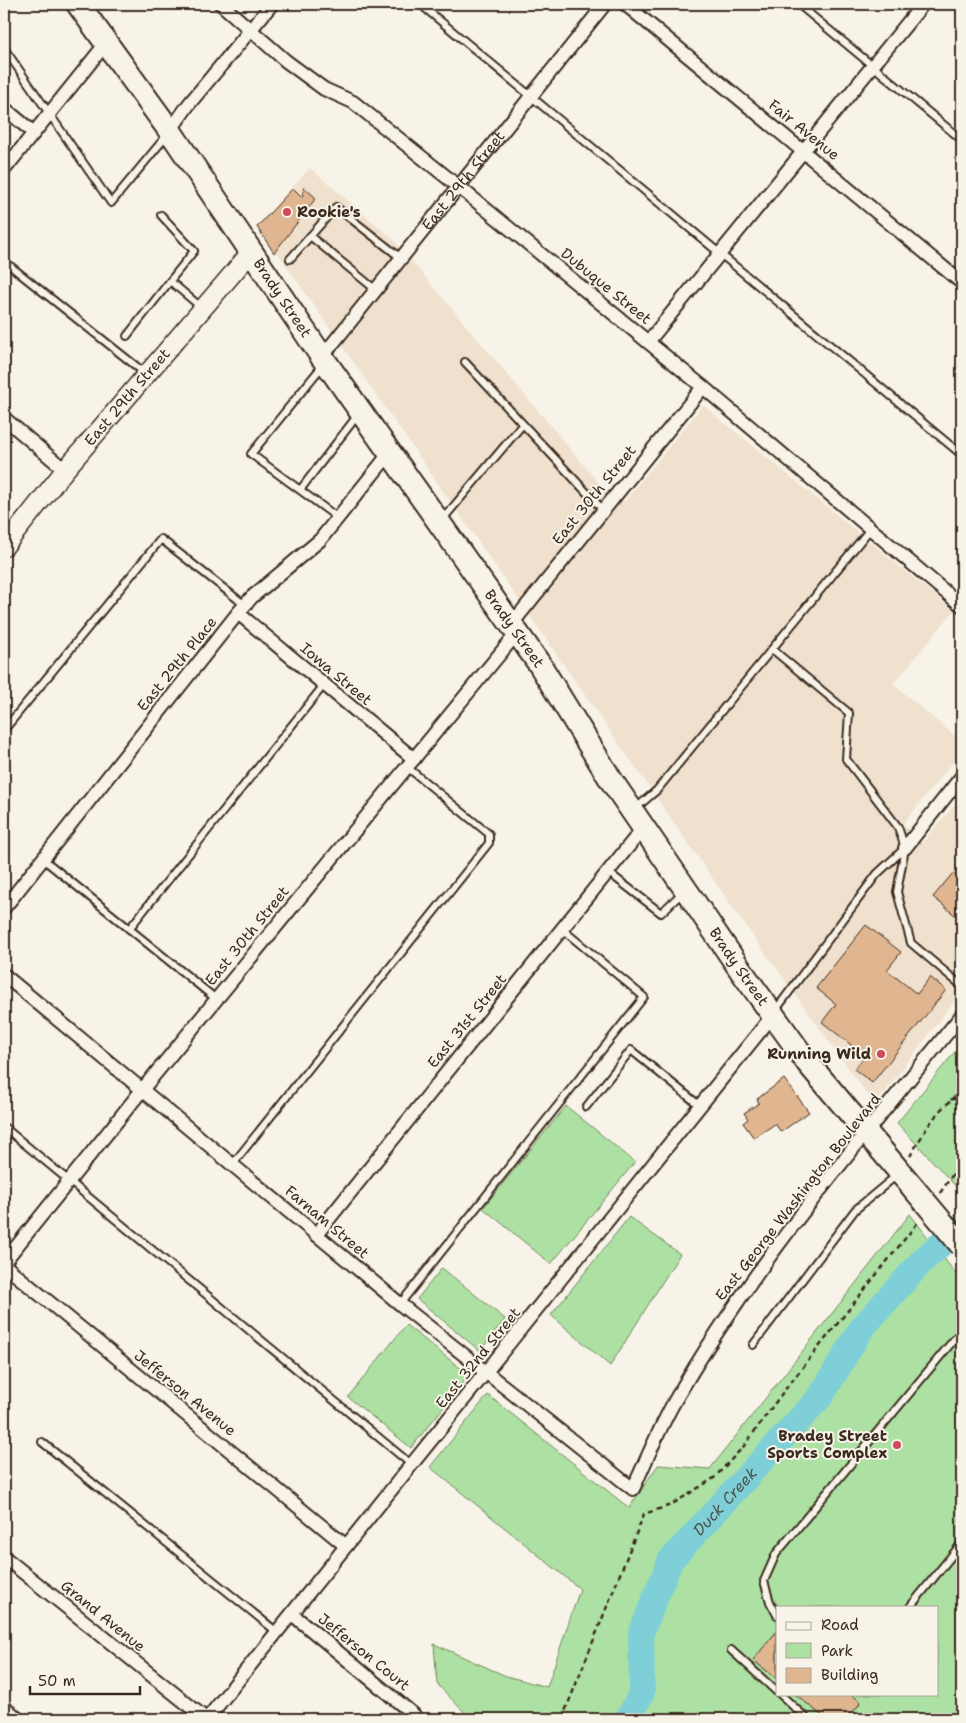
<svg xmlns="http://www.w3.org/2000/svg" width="966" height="1723" font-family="'Shantell Sans',sans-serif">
  <rect width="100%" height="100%" fill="#f7f3e8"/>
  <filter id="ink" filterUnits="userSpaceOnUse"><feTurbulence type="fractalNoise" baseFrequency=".02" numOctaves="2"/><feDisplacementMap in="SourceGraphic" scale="10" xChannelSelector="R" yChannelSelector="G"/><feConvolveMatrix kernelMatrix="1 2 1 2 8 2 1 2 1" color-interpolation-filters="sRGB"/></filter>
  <g filter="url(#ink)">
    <path fill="#f0e1ce" d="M310 168 394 240 604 489 624 502 703 405 954 611 893 684 962 742V751L903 824 922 843 962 796V991L875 1105 745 925 258 225Z"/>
    <path fill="#ace1a3" stroke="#748660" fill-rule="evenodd" d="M962 1043V1193L897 1123Z
      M566 1106 635 1162 551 1264 483 1208Z
      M910 1214 962 1282V1719H471L437 1684 434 1644 506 1676 547 1687 580 1589 430 1467 488 1395 629 1508 658 1465 710 1469ZM777 1607H937V1694H777Z
      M629 1217 680 1254 610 1366 551 1315Z
      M442 1268 505 1319 480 1351 417 1299Z
      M406 1325 469 1375 411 1448 348 1397Z"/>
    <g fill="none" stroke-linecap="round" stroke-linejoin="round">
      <path stroke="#7fcfd9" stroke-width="26" id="s1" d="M628 1719 642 1692 641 1633 670 1561 821 1396 861 1329 921 1262 962 1225"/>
    </g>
    <path fill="#e0b690" stroke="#3b2a1e" d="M304 187 316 198 274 253 257 227 293 188 302 197Z
      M953 873 962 880V921L933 897Z
      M866 925 901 952 887 970 917 994 930 977 946 990 872 1083 854 1069 865 1056 822 1022 836 1004 816 988Z
      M784 1079 809 1112 781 1132 775 1124 754 1138 743 1123 748 1119 744 1113 759 1103 757 1099Z
      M777 1631V1679L753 1660Z
      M795 1694H851L861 1702 848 1719H826Z"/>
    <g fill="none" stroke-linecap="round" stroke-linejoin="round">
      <g stroke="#3b2a1e" stroke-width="10">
        <path id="lane" d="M420 4 962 455
          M798 4 962 140
          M4 48 111 203 168 134
          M161 215 194 251 170 281
          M310 236 376 290
          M290 259 336 207 401 258
          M4 261 146 374
          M127 336 170 281 202 308
          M465 362 603 510
          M323 365 251 454 338 518
          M300 490 357 416
          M443 519 523 424
          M871 528 772 649 849 713 846 759 898 827 905 848 897 892 911 943 962 986
          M4 730 161 539 245 605
          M635 809 657 790 772 649
          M43 859 216 999
          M608 872 661 913 682 893
          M129 929 324 685
          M775 1011 877 874 905 848
          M586 1107 631 1050 699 1105
          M4 1127 412 1465
          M232 1165 489 843V834L407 767
          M400 1304 644 997 562 929
          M753 1345 855 1210 897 1175
          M42 1442 277 1632
          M910 1607 962 1543
          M777 1615 770 1602 764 1581 776 1554 962 1330
          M731 1650 777 1692
          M780 1694 807 1719
          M4 1703 23 1719"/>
      </g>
      <g stroke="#3b2a1e" stroke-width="16">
        <g id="street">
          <path d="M221 4 286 61 324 89 353 102 459 187 703 387 962 606"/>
          <path d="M625 4 962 283"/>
          <path d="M4 108 34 133"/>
          <path d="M170 131 189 104 272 4"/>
          <path d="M4 170 107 42"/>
          <path d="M648 342 923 4"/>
          <path id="s2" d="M322 357 605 4"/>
          <path d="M4 418 65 470"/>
          <path d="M238 613 414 759"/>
          <path d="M511 625 703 387"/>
          <path d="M905 848 962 776"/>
          <path d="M4 908 238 613 252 597 320 540 389 454"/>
          <path d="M4 975 400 1304 633 1489C647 1459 660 1426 677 1397 757 1259 862 1138 962 1015"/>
          <path d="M316 1235 644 827"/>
          <path d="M4 1262 142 1090 517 633"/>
          <path d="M4 1265 346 1546"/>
          <path d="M4 1557 206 1719"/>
          <path d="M292 1614 414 1715"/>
          <path d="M207 1719 773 1015"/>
        </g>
      </g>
      <g stroke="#3b2a1e" stroke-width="21">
        <g id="secondary">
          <path id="s3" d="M4 547 65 470 252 251"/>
        </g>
      </g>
      <g stroke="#3b2a1e" stroke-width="26">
        <g id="highway">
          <path id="s4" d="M78 4 170 131 322 357 540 665 611 780 742 972 807 1062 915 1190"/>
        </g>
      </g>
      <path stroke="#3b2a1e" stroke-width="2.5" stroke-dasharray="5 4" stroke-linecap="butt" d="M951 1100 962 1089
        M910 1156C919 1142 943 1094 962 1099
        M940 1193 962 1161
        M562 1719 644 1514 671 1505 714 1478 744 1446 780 1396 919 1221"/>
      <use href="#lane" stroke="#f7f3e8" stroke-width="6"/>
      <use href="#street" stroke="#f7f3e8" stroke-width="12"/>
      <use href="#secondary" stroke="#f7f3e8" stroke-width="18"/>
      <use href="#highway" stroke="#f7f3e8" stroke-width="22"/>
      <g stroke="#3b2a1e" stroke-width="26" stroke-linecap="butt">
        <path id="highway-bridge" d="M915 1190 962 1246"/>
      </g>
      <use href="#highway-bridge" stroke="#f7f3e8" stroke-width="22"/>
    </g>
  </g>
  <g fill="#d1495b" stroke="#f7f3e8" stroke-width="2">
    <circle cx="287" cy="212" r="5"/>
    <circle cx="881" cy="1054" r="5"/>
    <circle cx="897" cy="1445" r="5"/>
  </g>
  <g text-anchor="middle" stroke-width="4" stroke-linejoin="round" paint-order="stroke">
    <g font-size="15" fill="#3b2a1e" stroke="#f7f3e8">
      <text transform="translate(804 130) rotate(39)" y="5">Fair Avenue</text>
      <text dy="5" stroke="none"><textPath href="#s2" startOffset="226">East 29th Street</textPath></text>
      <text transform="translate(606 286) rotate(39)" y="5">Dubuque Street</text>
      <text dy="5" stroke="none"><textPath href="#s4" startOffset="358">Brady Street</textPath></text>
      <text dy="5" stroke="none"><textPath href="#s3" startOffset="194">East 29th Street</textPath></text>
      <text transform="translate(594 495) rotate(-51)" y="5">East 30th Street</text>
      <text dy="5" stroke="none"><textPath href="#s4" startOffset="762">Brady Street</textPath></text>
      <text transform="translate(177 664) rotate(-51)" y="5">East 29th Place</text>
      <text transform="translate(336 674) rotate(40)" y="5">Iowa Street</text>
      <text transform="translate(247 936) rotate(-51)" y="5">East 30th Street</text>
      <text dy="5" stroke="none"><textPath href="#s4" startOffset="1168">Brady Street</textPath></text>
      <text transform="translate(467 1021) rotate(-51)" y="5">East 31st Street</text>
      <text transform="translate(798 1197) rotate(-52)" y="5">East George Washington Boulevard</text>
      <text transform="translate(327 1222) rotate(40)" y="5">Farnam Street</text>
      <text transform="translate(478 1358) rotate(-51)" y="5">East 32nd Street</text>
      <text transform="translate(185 1393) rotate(39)" y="5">Jefferson Avenue</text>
      <text transform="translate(103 1616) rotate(39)" y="5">Grand Avenue</text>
      <text transform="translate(364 1652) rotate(39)" y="5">Jefferson Court</text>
    </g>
    <g font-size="15" font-weight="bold" fill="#3b2a1e" stroke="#f7f3e8" text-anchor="end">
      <text x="297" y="217" text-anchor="start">Rookie's</text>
      <text x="871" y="1059">Running Wild</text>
      <text x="887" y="1441">Bradey Street<tspan x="887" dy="17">Sports Complex</tspan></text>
    </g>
    <g font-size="16" font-style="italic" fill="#4c534d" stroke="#f7f3e8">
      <text dy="6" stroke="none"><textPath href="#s1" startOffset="248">Duck Creek</textPath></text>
    </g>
  </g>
  <rect width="966" height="1723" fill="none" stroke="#f7f3e8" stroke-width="20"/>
  <rect x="10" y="10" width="946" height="1703" fill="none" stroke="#3b2a1e" stroke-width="2" filter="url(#ink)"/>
  <rect x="776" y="1606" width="162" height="90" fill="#f7f3e8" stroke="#aca397"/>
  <rect x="786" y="1622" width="25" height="8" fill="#f7f3e8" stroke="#aca397"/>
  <text x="821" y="1630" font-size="15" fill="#3b2a1e">Road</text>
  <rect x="786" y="1643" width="25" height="15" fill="#ace1a3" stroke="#aca397"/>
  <text x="821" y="1656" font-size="15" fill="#3b2a1e">Park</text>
  <rect x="786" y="1668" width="25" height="15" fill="#e0b690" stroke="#aca397"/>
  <text x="821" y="1680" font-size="15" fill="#3b2a1e">Building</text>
  <path d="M30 1686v8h110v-8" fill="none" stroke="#3b2a1e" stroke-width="2.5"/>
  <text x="38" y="1686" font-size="15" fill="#3b2a1e" stroke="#f7f3e8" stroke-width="4" paint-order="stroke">50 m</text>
</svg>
